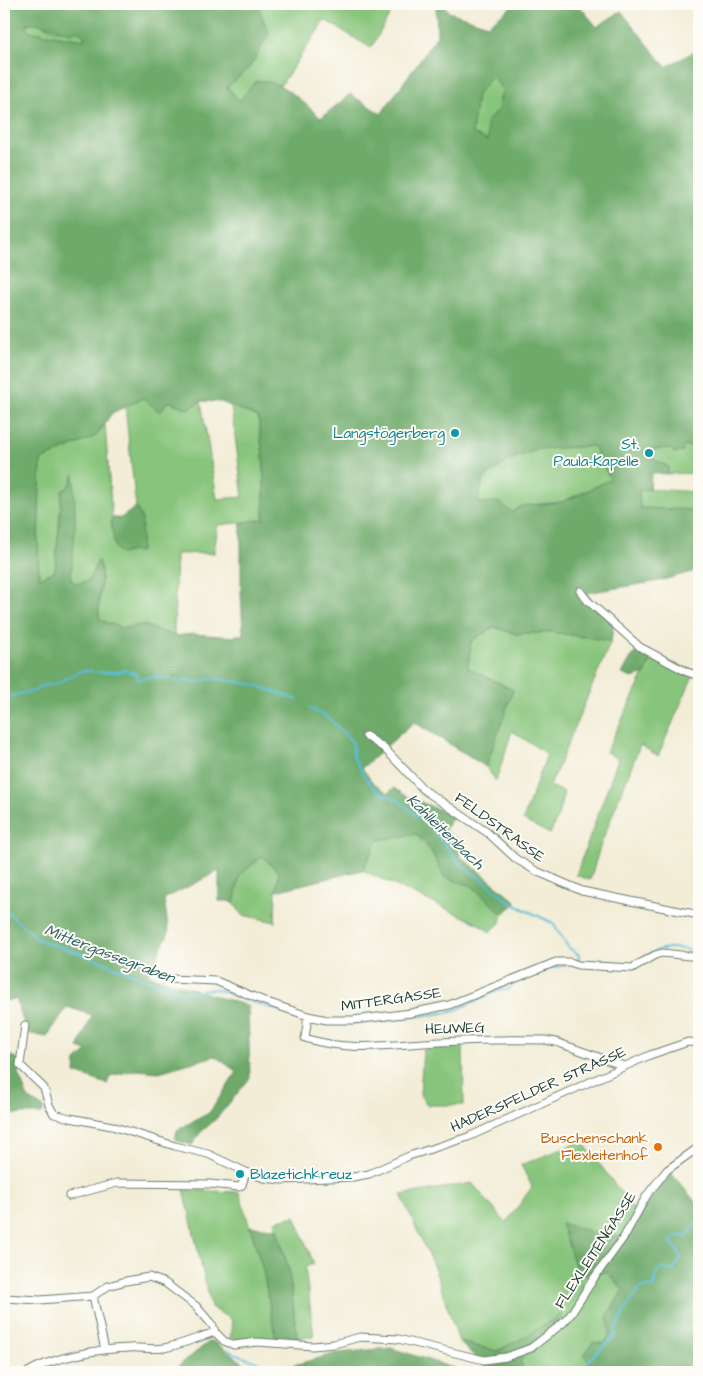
<svg xmlns="http://www.w3.org/2000/svg" width="703" height="1376" font-family="'Architects Daughter',sans-serif">
  <rect width="100%" height="100%" fill="#fdfcf7"/>
  <filter id="ink" filterUnits="userSpaceOnUse"><feTurbulence type="fractalNoise" baseFrequency=".02" numOctaves="2"/><feDisplacementMap in="SourceGraphic" scale="10" xChannelSelector="R" yChannelSelector="G"/><feConvolveMatrix kernelMatrix="1 2 1 2 8 2 1 2 1" color-interpolation-filters="sRGB"/></filter>
  <filter id="wash" filterUnits="userSpaceOnUse"><feTurbulence type="fractalNoise" baseFrequency=".0096" numOctaves="4" result="noise"/><feDisplacementMap in="SourceGraphic" scale="20" xChannelSelector="R" yChannelSelector="G"/><feGaussianBlur stdDeviation="1.12" result="paint"/><feColorMatrix in="noise" values="0 0 0 0 0 0 0 0 0 0 0 0 0 0 0 0 0 1.4 0 .05"/><feComposite in="paint" operator="in"/></filter>
  <g filter="url(#wash)">
    <rect width="100%" height="100%" fill="#f3edd7"/>
    <path fill="#88c57b" stroke="#548158" d="M257 4H396L371 48 325 20 281 85 263 81 239 101 227 86 249 68 269 34Z
      M27 23H38L55 30 77 29 84 36V40L27 31Z
      M493 76 502 90 498 109 487 122 489 141 472 133 477 94Z
      M143 398 168 401 188 409 201 401 217 499 243 497 231 406 258 417 264 463V520L218 525 214 553 176 554 174 636 144 625 122 628 100 620C95 600 107 579 98 561L88 581 76 584 71 580 75 524 74 476 69 487 62 491 55 571 39 578 38 538 41 460 96 436 105 424 112 518 111 523 142 519 136 507 125 407Z
      M699 445V473L667 474 669 467 649 457 648 455 651 450Z
      M593 446 611 479 562 502 522 506 512 512 498 502 478 503 483 479 511 459 538 449Z
      M650 489 699 492V510L640 508 639 490Z
      M494 627 516 634 551 632 611 641 550 786 564 792 558 816 550 834 523 820 547 754 512 731 496 781 486 767 513 690 468 668 471 641Z
      M653 656 695 671 658 756 640 745 601 844 590 880 576 875 618 759 606 752Z
      M416 834 432 852 444 877 472 886 503 914 500 923 490 932 477 923 362 870 378 840Z
      M263 856 279 873 276 891 275 922 242 915 234 903 240 875Z
      M449 1046 463 1047 464 1105H427L420 1094 423 1050Z
      M582 1141 638 1215 623 1236 610 1237 561 1223 623 1290 607 1317C614 1342 604 1344 584 1355L596 1372H525L520 1361 562 1319 497 1351 459 1342 435 1270 401 1195 472 1183 506 1223 532 1187 521 1165Z
      M184 1190 239 1192 263 1270 276 1340 230 1339 232 1320 211 1307Z
      M295 1216 314 1264 305 1267 314 1337 297 1338 289 1270 275 1221Z"/>
    <path fill="#6eaa6b" stroke="#467450" fill-rule="evenodd" d="M4 4H257L269 34 249 68 227 87 239 101 256 81C283 79 302 102 321 118L350 94 381 114 437 36 436 4H444L449 12 488 25 515 4H578L597 27 621 11 666 67 699 49V445L684 446 682 452 674 453 669 448 651 450 648 455 649 457 669 467 667 474 651 473 650 489 639 490 640 508 699 510V570L659 581 586 593 595 604 614 622 611 641 551 632 516 634 494 627 471 641 468 668 513 690 486 767 414 722 362 768 373 783 388 793 394 788 406 796 454 816 444 830 467 846 460 856 517 902 503 914 472 886 444 877 432 852 416 834 378 840 362 870 276 891 279 873 263 856 240 875 234 903 228 901H219V871L164 899 169 932 148 975 248 1006 250 1078 216 1119 200 1133 192 1145 175 1140 177 1130 209 1113 237 1072 215 1056 159 1072 136 1070 110 1076 107 1084 75 1073 76 1061 87 1051 78 1048 92 1015 67 1007 47 1037 27 1033 16 999 4 1001ZM27 23C42 22 58 30 72 33L77 30 84 36V40L28 31ZM493 76 502 90 498 109 487 122 488 141 472 133 477 94ZM143 398 160 412 168 401 188 409 201 401 221 402 258 417 264 463V519L241 523V592L243 635H236L235 637 193 634 174 636 144 625 122 628 100 620C95 600 106 579 98 560L88 581 76 584 71 580 75 524 74 474 69 487 62 491 55 571 39 578 38 538 41 460 96 436 112 413ZM593 446 610 479 596 487 562 502 522 506 512 512 498 502 478 503 483 479 511 459 538 449Z
      M136 507 142 519 141 551 136 552 131 551 121 554 115 548 111 523 112 518H121Z
      M638 650 653 656 645 674 632 678 622 674 630 659Z
      M4 1053 18 1059 19 1076 28 1098 44 1108 42 1114H4Z
      M671 1173 699 1206V1372H596L584 1355 593 1342 605 1344 611 1330 607 1317 623 1290 608 1272 578 1275 561 1223 610 1237 623 1236Z
      M250 1226 276 1228 289 1270 297 1338 276 1340 263 1270Z
      M562 1314 563 1319 520 1361 525 1372H489L486 1367 459 1342 497 1351 521 1339Z
      M211 1340 257 1372H171Z
      M391 1348 466 1372H269L337 1353Z"/>
    <g fill="none" stroke-linecap="round" stroke-linejoin="round">
      <path stroke="#59bdd8" stroke-width="2" d="M97 672H119L124 670 137 674 138 680C149 675 172 677 182 684L186 679 196 683 212 678 256 685 297 700
        M4 697 35 691 41 686 58 683 80 671H92
        M309 708 329 718 353 743V756L364 775 377 791 398 800 432 829 462 866 486 882 511 903 553 923 568 947 579 955 578 962 609 961 619 964
        M4 909 39 940 85 955 181 993 215 989 303 1019
        M638 961C661 945 673 946 699 952
        M624 964 634 963
        M549 968 566 965
        M529 977 535 974
        M315 1022 323 1024 365 1023 451 1012 500 990H508L513 984 521 981
        M228 1350C243 1359 262 1361 276 1372
        M587 1365 589 1372
        M581 1372 590 1359 615 1336 617 1327 625 1310 641 1287H654L656 1273 660 1269 674 1270 681 1257 671 1241 677 1236 688 1237 696 1222 699 1220"/>
    </g>
  </g>
  <g filter="url(#ink)">
    <g fill="none" stroke-linecap="round" stroke-linejoin="round">
      <g stroke="#697b6d" stroke-width="9">
        <path id="street" d="M580 591 588 601 640 647 687 672 699 676
          M366 736 384 748 424 790 488 833 516 859 536 871 582 891 699 915
          M170 979 216 981 264 1001 308 1016 327 1020H353L411 1013 449 1005 556 962H570L578 965 632 968 655 955 662 953 699 957
          M308 1016 305 1038C350 1053 395 1044 441 1042 476 1040 510 1039 545 1040L556 1042 624 1066
          M25 1025 20 1065 44 1088 49 1105 54 1114 70 1118 112 1126 175 1146 208 1154 246 1172 264 1178 281 1180 353 1177 369 1174 409 1156 468 1137 650 1055 688 1042 699 1043
          M69 1196 117 1183 210 1184 239 1187 242 1185 246 1172
          M93 1296 105 1350
          M4 1298 40 1300 93 1296 108 1286 126 1281 149 1277 165 1283 196 1306 213 1326 215 1332
          M28 1372C54 1357 98 1349 129 1348 140 1347 152 1350 164 1348 181 1345 199 1337 215 1332L224 1341 234 1345 257 1342 313 1346 334 1344 360 1337 398 1339 484 1360 506 1357 531 1348 563 1323 571 1314 594 1278 624 1237 647 1195 667 1170 699 1147"/>
      </g>
      <use href="#street" stroke="#fff" stroke-width="7"/>
    </g>
  </g>
  <g fill="#0f9aa8" stroke="#fdfcf7" stroke-width="2">
    <circle cx="455" cy="433" r="5"/>
    <circle cx="649" cy="453" r="5"/>
    <circle cx="240" cy="1174" r="5"/>
  </g>
  <circle fill="#e8710a" stroke="#fdfcf7" stroke-width="2" cx="658" cy="1147" r="5"/>
  <g text-anchor="middle" stroke-width="4" stroke-linejoin="round" paint-order="stroke">
    <g font-size="15" fill="#0d838f" stroke="#fdfcf7" text-anchor="end">
      <text x="445" y="438">Langstögerberg</text>
      <text x="639" y="449">St.<tspan x="639" dy="17">Paula-Kapelle</tspan></text>
      <text x="250" y="1179" text-anchor="start">Blazetichkreuz</text>
    </g>
    <g font-size="15" fill="#1f3d34" stroke="#fdfcf7">
      <text transform="translate(500 827) rotate(36)" y="5">FELDSTRASSE</text>
      <text transform="translate(391 999) rotate(-8)" y="5">MITTERGASSE</text>
      <text transform="translate(455 1028) rotate(-2)" y="5">HEUWEG</text>
      <text transform="translate(538 1089) rotate(-24)" y="5">HADERSFELDER STRASSE</text>
      <text transform="translate(595 1250) rotate(-57)" y="5">FLEXLEITENGASSE</text>
    </g>
    <g font-size="15" fill="#c56008" stroke="#fdfcf7" text-anchor="end">
      <text x="648" y="1143">Buschenschank<tspan x="648" dy="17">Flexleitenhof</tspan></text>
    </g>
    <g font-size="16" font-style="italic" fill="#306365" stroke="#fdfcf7">
      <text transform="translate(446 831) rotate(44)" y="6">Kahlleitenbach</text>
      <text transform="translate(110 953) rotate(21)" y="6">Mittergassegraben</text>
    </g>
  </g>
  <rect width="703" height="1376" fill="none" stroke="#fdfcf7" stroke-width="20"/>
</svg>
